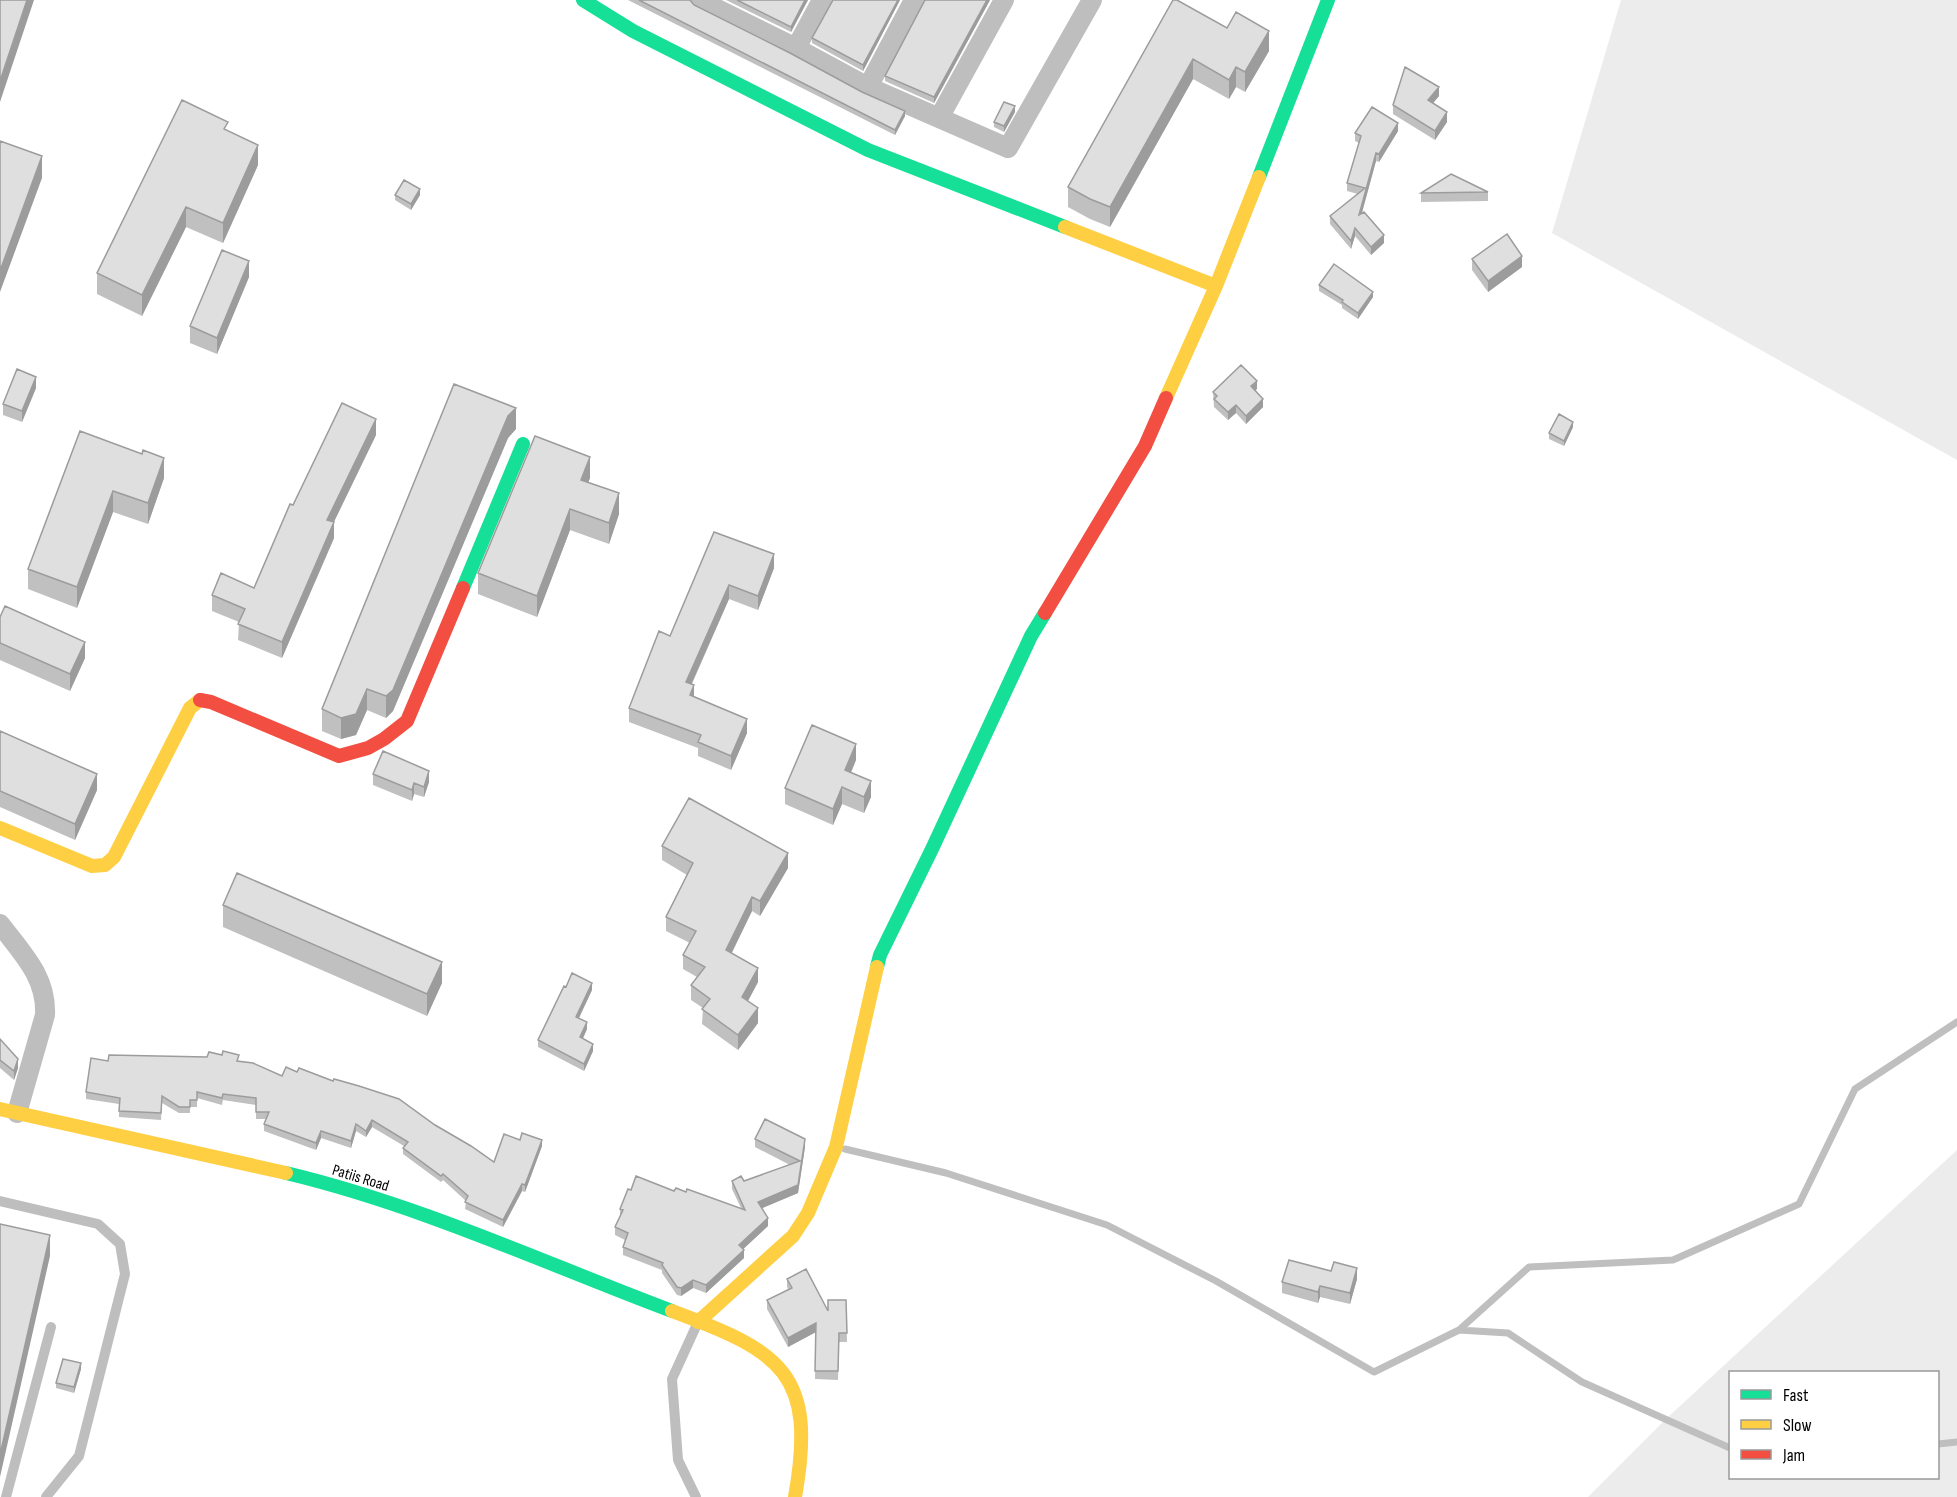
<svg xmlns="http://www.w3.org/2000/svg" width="1957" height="1497" font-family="'Sofia Sans Condensed',sans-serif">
  <rect width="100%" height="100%" fill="#fff"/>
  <path fill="#ececec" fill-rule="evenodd" d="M1621 0H1957V460L1552 233Z
    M1957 1150V1497H1588L1666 1419ZM1938 1372V1478H1730V1372Z"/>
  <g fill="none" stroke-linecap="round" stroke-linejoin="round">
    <path stroke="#bfbfbf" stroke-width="7" d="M845 1149 946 1173 1107 1225 1216 1281 1374 1372 1459 1330 1529 1267 1673 1260 1799 1204 1855 1089 1957 1022
      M1459 1330 1508 1333 1582 1382 1730 1448
      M1938 1444 1957 1442"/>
    <path stroke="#bebebe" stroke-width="10" d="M0 1201 98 1224 120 1244 125 1274 79 1456 46 1497
      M6 1497 51 1327
      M696 1497 678 1460 672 1379 698 1322"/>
    <path stroke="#bebebe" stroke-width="20" d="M699 0 796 48 868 87 1008 148 1092 0
      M796 48 822 0
      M868 87 914 0
      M939 118 1004 0
      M0 924C22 953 47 977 45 1015L17 1113"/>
    <path stroke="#16e098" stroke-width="14" d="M583 0 633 31 868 150 1065 227
      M1259 177 1328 0
      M463 588 523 444
      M877 967 880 955 932 849 1031 636 1045 613
      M286 1173C420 1205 544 1263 672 1311"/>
    <path stroke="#ffcf43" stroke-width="14" d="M1065 227 1216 286
      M1166 398 1216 286 1259 177
      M0 828 92 866 105 865 114 857 190 708 200 700
      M0 1109 286 1173
      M672 1311C782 1352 817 1373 795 1497
      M698 1322 793 1236 808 1213 836 1147 877 967"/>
    <path stroke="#f24e42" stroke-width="14" d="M1045 613 1145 446 1166 398
      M200 700 211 702 339 756 368 748 384 739 407 721 463 588"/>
  </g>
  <path fill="#c0c0c0" d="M628 0H690L694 5 905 116 895 135Z
    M726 0H808L791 32Z
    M900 0 863 71 812 43V38Z
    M990 0 934 103 885 81V76Z
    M1173 0 1269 51 1245 92 1236 87 1229 99 1193 79 1110 227 1090 219 1068 207V187Z
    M1439 96 1433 103 1447 122 1435 140 1393 114V105Z
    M1015 112 1004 132 994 127V122Z
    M228 131 258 165 223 243 186 227 142 316 97 294V273Z
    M1398 131 1379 162 1376 161 1362 213 1384 243 1371 255 1355 236 1351 249 1330 224V216L1358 194 1347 191V183L1359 143 1355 141V133Z
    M1488 192V201L1421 202V193Z
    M395 195H420L411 210 395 200Z
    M1472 259 1522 267 1488 292 1472 270Z
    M249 277 217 354 190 343V326Z
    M1319 285 1373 297 1358 319 1342 308V305L1319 291Z
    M454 384 516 429 508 438 393 711 386 718 367 710 356 735 341 739 322 731V709Z
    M36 388 22 422 3 415V404Z
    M1257 389 1255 390 1263 407 1246 424 1236 413 1228 420 1214 407 1213 392Z
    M1573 427 1564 446 1549 439V433Z
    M80 431 164 478 148 524 113 512 77 608 28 589V569Z
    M376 435 334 522V538L282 658 238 640 239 622 212 611V595L254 588 293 505Z
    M590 478 588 483 619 514 609 544 570 530 537 617 478 594V573Z
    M714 532 774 568 758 610 729 599 692 684 694 696 747 733 731 770 698 756V748L629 722V708L670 636Z
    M0 617 85 658 70 691 0 660Z
    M0 731 97 790 75 840 0 807Z
    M856 760 851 773 871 797 864 813 842 804 833 825 785 804V788Z
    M373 774 429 782 424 797 414 794 412 801 373 785Z
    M662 846 788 868 760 916 752 911 732 953 758 982 748 1001 758 1023 738 1050 702 1024 703 1008 691 1000V985L697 977 683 969V955L690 943 666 931V917L687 875 662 860Z
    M223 905 442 983 427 1016 223 927Z
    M592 990 579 1018 587 1029 583 1039 593 1051 584 1071 538 1047V1040Z
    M0 1039 18 1068 14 1080 0 1068Z
    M207 1057 239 1061 282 1076 297 1072 435 1125 494 1162 542 1146 525 1192 522 1191 503 1227 465 1209 466 1201 443 1180 441 1182 403 1154V1148L404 1146 372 1127 366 1137 356 1131 351 1148 321 1138 316 1150 264 1131V1124L266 1119H256V1105L223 1100 222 1105 197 1098V1107H190V1113H179L162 1103 161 1120 119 1117V1104L86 1099V1092L108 1061Z
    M755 1139 805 1147 798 1193 762 1208 768 1226 743 1249 744 1258 706 1293 693 1288 681 1296 677 1295 662 1273V1270L623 1255V1247L625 1240 615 1235V1227L620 1216V1209L631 1190 686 1192 741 1208 732 1189V1181H744L790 1165 755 1147Z
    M787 1279 828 1311 846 1300 847 1342H839L838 1380 815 1379 816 1332 788 1347 767 1309V1300L788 1289 787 1287Z
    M1357 1279 1350 1304 1320 1297 1318 1303 1282 1293V1282Z
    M81 1369 74 1393 56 1388V1383Z"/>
  <path fill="#9c9c9c" d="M27 0H34L0 102V81Z
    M805 0H808L791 32V27Z
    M898 0H900L863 71V65Z
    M987 0H990L934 103V97Z
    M1269 31V51L1245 92V72Z
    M1193 59V79L1110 227V207Z
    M1236 67V87L1229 99V80Z
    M1439 87V96L1428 109V100Z
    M1015 106V112L1004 132V126Z
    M905 111V116L895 135V130Z
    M1447 112V122L1435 140V131Z
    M1398 123V131L1379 162V154Z
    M258 145V165L223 243V223Z
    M1376 153V161L1359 223V215Z
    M42 156V178L0 292V271Z
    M420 189V195L411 210V204Z
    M186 207V227L142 316V295Z
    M1355 228V236L1351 249V241Z
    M1384 235V243L1371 255V247Z
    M1522 256V267L1488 292V281Z
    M249 261V277L217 354V338Z
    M1373 292V297L1358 319V313Z
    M36 377V388L22 422V411Z
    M1257 381V389L1251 394V386Z
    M1263 399V407L1246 424V416Z
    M1236 405V413L1228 420V412Z
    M516 408V429L508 438 393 711 386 718V696L508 416Z
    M376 419V435L327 536V520Z
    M1573 422V427L1564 446V441Z
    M590 457V478L581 501V480Z
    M164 458V478L148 524V503Z
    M113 491V512L77 608V587Z
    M619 493V514L609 544V523Z
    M570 509V530L537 617V596Z
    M334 522V538L282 658V642Z
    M774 554V568L758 610V596Z
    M729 585V599L686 696V682Z
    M85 642V658L70 691V674Z
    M694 685V699L690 695Z
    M367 689V710L356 735 341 739V718Z
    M747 719V733L731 770V756Z
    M856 744V760L845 786V770Z
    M429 771V782L424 797V787Z
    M97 774V790L75 840V824Z
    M871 781V797L864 813V797Z
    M414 783V794L412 801V790Z
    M842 787V804L833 825V809Z
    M788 853V868L760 916V901Z
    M752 897V911L726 964V950Z
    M442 962V983L427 1016V994Z
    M758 968V982L742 1012V997Z
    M592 983V990L576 1024V1017Z
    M758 1008V1023L738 1050V1035Z
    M587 1022V1029L580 1044V1037Z
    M593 1044V1051L584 1071V1064Z
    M18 1059V1068L14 1080V1071Z
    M372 1120V1127L366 1137V1131Z
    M356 1124V1131L351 1148V1141Z
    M321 1131V1138L316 1150V1143Z
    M805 1139V1147L798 1193 758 1210V1202L798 1185Z
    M542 1140V1146L525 1192V1185Z
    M522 1184V1191L503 1227V1220Z
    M768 1218V1226L739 1253V1245Z
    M50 1235V1256L0 1477V1455Z
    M744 1250V1258L706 1293V1285Z
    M1357 1268V1279L1350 1304V1293Z
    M693 1280V1288L681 1296V1288Z
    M1320 1286V1297L1318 1303V1292Z
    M816 1323V1332L788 1347V1338Z
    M81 1363V1369L74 1393V1387Z"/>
  <path fill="#dfdfdf" stroke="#9c9c9c" stroke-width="1.5" d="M0 0H27L0 81Z
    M639 0H690L694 5 790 53 862 92 905 111 895 130Z
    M737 0H805L791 27Z
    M833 0H898L863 65 812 38Z
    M925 0H987L934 97 885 76Z
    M1173 0H1177L1227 28 1236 12 1269 31 1245 72 1236 67 1229 80 1193 59 1110 207 1090 199 1068 187Z
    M1405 67 1439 87 1428 100 1447 112 1435 131 1393 105Z
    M182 100 228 122 224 129 258 145 223 223 186 207 142 295 97 273Z
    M1004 102 1015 106 1004 126 994 122Z
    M1372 107 1398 123 1379 154 1376 153 1359 215 1364 212 1384 235 1371 247 1355 228 1351 241 1330 216 1365 188 1347 183 1361 136 1355 133Z
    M0 141 42 156 0 271Z
    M1451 174 1488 192 1421 193Z
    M404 180 420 189 411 204 395 195Z
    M1507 234 1522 256 1488 281 1472 259Z
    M222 250 249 261 217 338 190 326Z
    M1334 264 1373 292 1358 313 1342 302 1343 300 1319 285Z
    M1241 365 1257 381 1251 386 1263 399 1246 416 1236 405 1228 412 1214 399 1217 396 1213 392Z
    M17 369 36 377 22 411 3 404Z
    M454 384 516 408 508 416 393 690 386 696 367 689 356 714 341 718 322 709Z
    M342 403 376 419 327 520 334 522 282 642 238 624 245 609 212 595 221 573 254 588 290 504 293 505Z
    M1559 414 1573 422 1564 441 1549 433Z
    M80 431 142 454 143 450 164 458 148 503 113 491 77 587 28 569Z
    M535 436 590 457 581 480 619 493 609 523 570 509 537 596 478 573Z
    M714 532 774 554 758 596 729 585 686 682 694 685 690 695 747 719 731 756 698 742 701 735 629 708 659 631 670 636Z
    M5 606 85 642 70 674 0 643V617Z
    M812 725 856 744 845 770 871 781 864 797 842 787 833 809 785 788Z
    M0 731 97 774 75 824 0 791Z
    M383 751 429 771 424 787 414 783 412 790 373 774Z
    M689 798 788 853 760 901 752 897 726 950 758 968 742 997 758 1008 738 1035 702 1009 710 999 691 985 705 967 683 955 696 931 666 917 693 863 662 846Z
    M237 873 442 962 427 994 223 905Z
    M572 973 592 983 576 1017 587 1022 580 1037 593 1044 584 1064 538 1040 564 986 566 987Z
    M0 1039 18 1059 14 1071 0 1060Z
    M223 1051 239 1055 237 1061 253 1063 282 1076 286 1067 297 1072 299 1068 333 1081 334 1079 359 1086 399 1099 435 1125 471 1146 494 1162 504 1134 520 1140 522 1133 542 1140 525 1185 522 1184 503 1220 465 1202 468 1196 443 1174 441 1176 403 1148 408 1142 372 1120 366 1131 356 1124 351 1141 321 1131 316 1143 264 1124 269 1112H256V1098L223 1094 222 1098 197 1092V1100H190V1107H179L162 1096 161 1113 119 1111 120 1098 86 1092 91 1058 108 1061 109 1055 207 1057 209 1052 222 1055Z
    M765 1119 805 1139 798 1185 758 1202 768 1218 739 1245 744 1250 706 1285 693 1280 681 1288 677 1287 662 1265 663 1263 623 1247 628 1233 615 1227 623 1210 620 1209 628 1189 631 1190 636 1176 674 1191 676 1188 686 1192 687 1189 745 1210 732 1181 741 1176 744 1181 800 1161 755 1139Z
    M0 1224 50 1235 0 1455Z
    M1289 1260 1331 1271 1334 1262 1357 1268 1350 1293 1320 1286 1318 1292 1282 1282Z
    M806 1269 828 1311V1300H846L847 1333H839L838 1371H815L816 1323 788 1338 767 1300 792 1288 787 1279Z
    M63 1359 81 1363 74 1387 56 1383Z"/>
  <g text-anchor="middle" stroke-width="4.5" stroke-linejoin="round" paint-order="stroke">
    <g font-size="16" fill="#000" stroke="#fff">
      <text transform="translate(361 1177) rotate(17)" y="6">Patiis Road</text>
    </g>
  </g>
  <rect x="1729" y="1371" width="210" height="108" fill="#ffffff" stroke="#999999" stroke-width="1.5"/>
  <rect x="1741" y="1390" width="30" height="9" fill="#16e098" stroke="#999999" stroke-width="1.5"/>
  <text x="1783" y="1401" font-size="18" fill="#000000">Fast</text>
  <rect x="1741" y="1420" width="30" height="9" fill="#ffcf43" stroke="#999999" stroke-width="1.5"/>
  <text x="1783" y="1431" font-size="18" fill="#000000">Slow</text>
  <rect x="1741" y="1450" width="30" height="9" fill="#f24e42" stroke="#999999" stroke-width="1.5"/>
  <text x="1783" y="1461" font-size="18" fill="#000000">Jam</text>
</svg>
